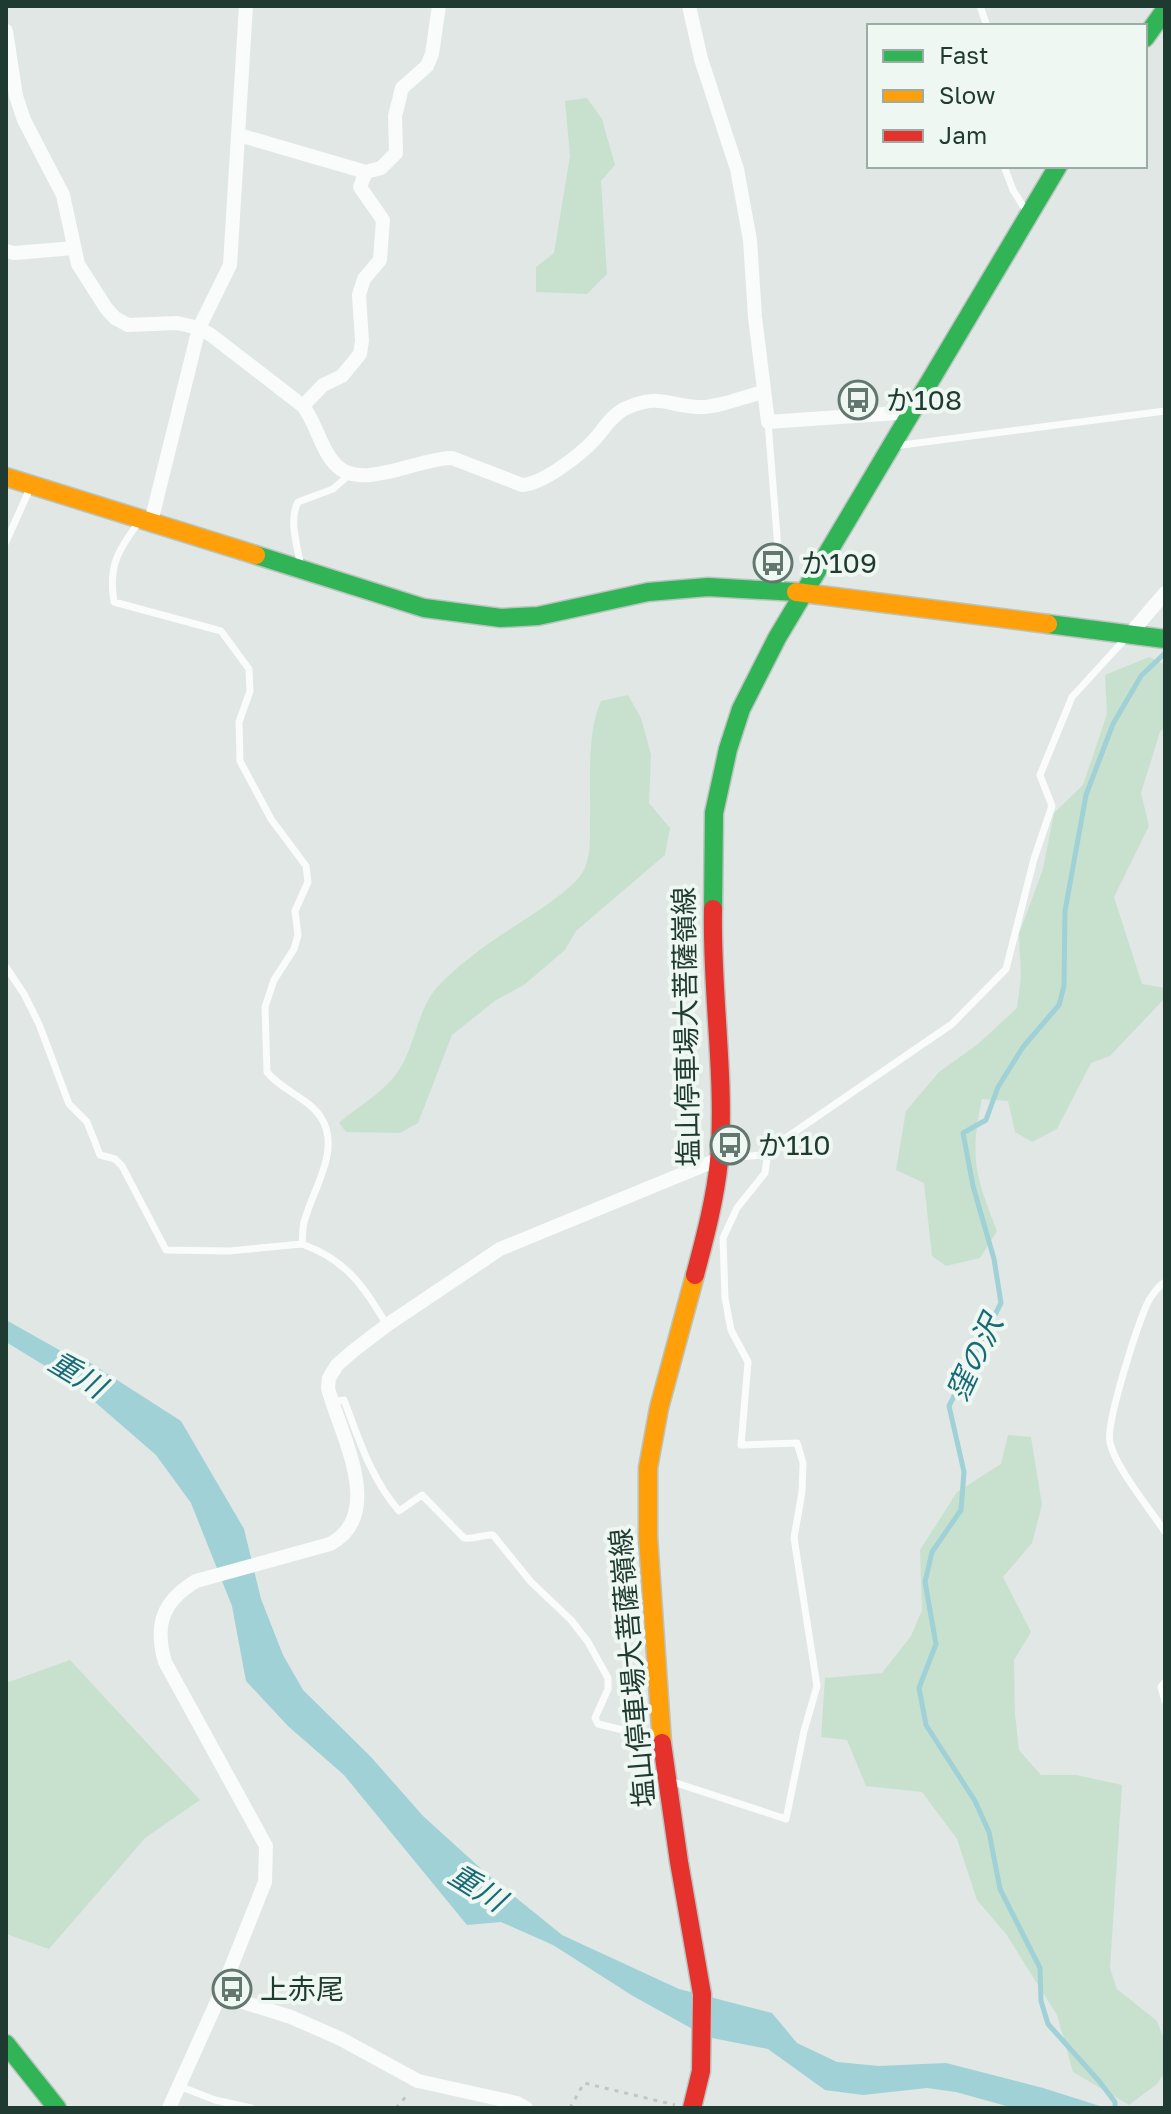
<svg xmlns="http://www.w3.org/2000/svg" width="1171" height="2114" font-family="'Golos Text','Noto Sans JP',sans-serif">
  <rect width="100%" height="100%" fill="#e0e7e4"/>
  <path fill="#c8e1cf" d="M587 98 602 119 615 165 601 181 607 274 587 294 536 292V267L554 253 570 156 565 101Z
    M1149 657 1165 665V726L1160 732 1141 793 1149 826 1114 897 1142 984 1165 988V998L1110 1056 1091 1063 1057 1129 1032 1142 1015 1132 1008 1101 982 1099C969 1158 976 1177 997 1231L980 1258 946 1266 932 1256 924 1183 896 1170 906 1111 939 1072 978 1044 1017 1008 1021 977 1019 934 1043 869 1054 813 1083 785 1107 714 1105 675Z
    M628 695 641 718 651 755 649 803 670 828 665 855 576 931 565 950 524 985 496 1000 452 1035 418 1123 400 1133 346 1132 339 1123C362 1103 390 1090 404 1061 417 1035 420 1004 440 984 456 968 475 953 492 941 515 925 572 893 584 870 591 854 590 838 590 822 591 786 586 733 601 701Z
    M1008 1435 1031 1437 1042 1505 1032 1543 1003 1577 1031 1632 1014 1660 1015 1714 1019 1750 1041 1775H1077L1122 1785 1110 1968 1117 1989 1157 2021 1165 2042V2072L1157 2084 1129 2105 1073 2072 1057 2015 1006 1934 977 1900 957 1839 922 1792 866 1786 847 1740 821 1737 825 1678 882 1673 911 1636 922 1610 920 1550 957 1492 1001 1464Z
    M70 1660 200 1800 145 1838 49 1949 6 1934V1683Z"/>
  <path fill="#9fd1d7" d="M6 1320 61 1351 89 1362 181 1421 244 1529 261 1599 283 1655 303 1690 371 1757 423 1816 488 1875 562 1935 679 1989 772 2013 797 2043 837 2062 879 2066 946 2063 1043 2088 1106 2108 1010 2107 956 2092 927 2088 863 2095 825 2090 768 2049 707 2037 633 1996 553 1945 501 1922 467 1925 344 1775 288 1726 246 1681 232 1606 191 1503 156 1455 73 1383 6 1342Z"/>
  <g fill="none" stroke-linecap="round" stroke-linejoin="round">
    <path stroke="#9fd1d7" stroke-width="5" d="M1115 2108V2102L1099 2081 1048 2024 1041 2001 1040 1968 1000 1889 989 1832 975 1801 926 1725 919 1688 936 1644 925 1582 932 1552 961 1510 964 1472 949 1406 1001 1303 994 1259 973 1186 963 1133 986 1120 998 1087 1023 1047 1059 1005 1064 986 1065 911 1086 795 1113 724 1141 676 1165 653"/>
    <g stroke="#b9c4bf" stroke-width="21">
      <path id="fast" d="M1145 38 1165 10
        M256 555 424 608 501 618 538 616 648 592 708 587 796 592
        M1048 624 1165 639
        M713 909 714 813 728 749 741 709 777 638 1058 166
        M6 2044 57 2108"/>
    </g>
    <g stroke="#b9c4bf" stroke-width="21">
      <path id="slow" d="M6 477 256 555
        M796 592 1048 624
        M662 1743 648 1537V1468L659 1408 695 1275"/>
    </g>
    <g stroke="#b9c4bf" stroke-width="21">
      <path id="jam" d="M695 1275C705 1237 715 1200 719 1161 726 1079 711 991 713 909
        M662 1743 679 1862 702 1994 701 2071 692 2108"/>
    </g>
    <path stroke="#bfc7c5" stroke-width="3" stroke-dasharray="4 6" stroke-linecap="butt" d="M396 2108 409 2093
      M570 2108 584 2083 675 2105"/>
    <path stroke="#fafbfb" stroke-width="7" d="M980 6 987 26
      M1004 166 1013 190 1028 214
      M768 422 781 587
      M894 446 1165 411
      M139 522C118 550 108 566 114 602L221 631 249 669 250 691 239 722 240 761 271 819 306 866 308 882 295 911 298 935 294 949 274 980 265 1007 267 1072C281 1090 308 1098 320 1116 342 1148 314 1187 305 1219 302 1226 303 1236 302 1244 347 1260 363 1286 387 1325
      M6 542 31 486
      M301 568C298 547 288 521 298 502L333 489 350 474
      M6 967 24 994 39 1024 69 1104 87 1122 100 1155 115 1159 122 1166 166 1250 229 1251 302 1244
      M720 1159 761 1155 952 1024 1006 969 1034 859 1052 806 1040 775 1072 697 1126 638
      M1165 1282C1157 1287 1154 1293 1149 1300 1139 1320 1105 1424 1110 1443 1116 1468 1150 1509 1165 1532
      M332 1402 344 1400C359 1439 371 1479 399 1511L422 1495 464 1538C475 1540 482 1534 493 1535L531 1582 571 1620 588 1642 608 1678V1689L595 1718 598 1724 660 1739
      M1165 1682 1161 1687 1165 1701
      M670 1781 786 1819 804 1731 817 1686 794 1538 802 1492 803 1463 797 1443 741 1445 748 1362 731 1330 725 1298 723 1238 737 1208 765 1173 768 1151
      M179 2086 215 2100 251 2108"/>
    <path stroke="#fafbfb" stroke-width="14" d="M689 6 701 59 737 169 750 240 755 317 768 422 912 412
      M6 31 16 96 24 120 63 195 78 264 106 308 115 318 128 325 177 323 199 328 211 335 303 406C317 424 321 451 337 466 362 491 422 457 452 458L522 485C543 484 580 455 594 440 604 429 611 416 624 409 659 393 665 405 697 407 717 408 743 397 763 392
      M239 135 366 172
      M6 251 14 253 74 248
      M303 406 323 385 342 376 360 354 362 341 359 295 364 279 380 260 383 220 360 187 366 172 381 168 396 153 395 116 402 88 427 66 432 54 439 6
      M151 522 199 328 230 265 246 6
      M1130 634 1165 593
      M220 1995 291 2017 341 2039 418 2081 517 2103 526 2108
      M169 2108 220 1995 265 1882 266 1846 165 1662C154 1624 163 1601 196 1581L330 1544C387 1514 339 1432 328 1388L329 1378 337 1365 353 1351 387 1325 500 1249 719 1159"/>
    <use href="#fast" stroke="#30b455" stroke-width="18"/>
    <use href="#slow" stroke="#ff9f0a" stroke-width="18"/>
    <use href="#jam" stroke="#e5322d" stroke-width="18"/>
  </g>
  <defs>
    <g id="bus-ring" transform="scale(2)"><circle r="9.5" fill="#eef7f2" stroke="#637770" stroke-width="1.5"/><path d="M-5-6H5V4H4V6H2V4H-2V6H-4V4H-5ZM-3.5-4V0h7V-4ZM-3.5 1.2v1.5H-2V1.2ZM2 1.2v1.5H3.5V1.2Z" fill="#637770"/></g>
  </defs>
  <g fill-rule="evenodd">
    <use href="#bus-ring" x="858" y="400"/>
    <use href="#bus-ring" x="773" y="563"/>
    <use href="#bus-ring" x="730" y="1145"/>
    <use href="#bus-ring" x="232" y="1989"/>
  </g>
  <g text-anchor="middle" stroke-width="8" stroke-linejoin="round" paint-order="stroke">
    <g font-size="28" fill="#1f3a31" stroke="#eef7f2" text-anchor="start">
      <text x="886" y="410">か108</text>
      <text x="801" y="573">か109</text>
      <text x="758" y="1155">か110</text>
      <text x="260" y="1999">上赤尾</text>
    </g>
    <g font-size="28" fill="#1f3a31" stroke="#eef7f2">
      <text transform="translate(686 1027) rotate(-91)" y="10">塩山停車場大菩薩嶺線</text>
      <text transform="translate(632 1668) rotate(-95)" y="10">塩山停車場大菩薩嶺線</text>
    </g>
    <g font-size="30" font-style="italic" fill="#186a76" stroke="#eef7f2">
      <text transform="translate(975 1358) rotate(-65)" y="10">窪の沢</text>
      <text transform="translate(77 1375) rotate(31)" y="10">重川</text>
      <text transform="translate(477 1888) rotate(32)" y="10">重川</text>
    </g>
  </g>
  <rect width="1171" height="2114" fill="none" stroke="#1f3a31" stroke-width="16"/>
  <rect x="867" y="24" width="280" height="144" fill="#eef7f2" stroke="#9baba5" stroke-width="2"/>
  <rect x="883" y="50" width="40" height="12" fill="#30b455" stroke="#9baba5" stroke-width="2"/>
  <text x="939" y="64" font-size="24" fill="#1f3a31">Fast</text>
  <rect x="883" y="90" width="40" height="12" fill="#ff9f0a" stroke="#9baba5" stroke-width="2"/>
  <text x="939" y="104" font-size="24" fill="#1f3a31">Slow</text>
  <rect x="883" y="130" width="40" height="12" fill="#e5322d" stroke="#9baba5" stroke-width="2"/>
  <text x="939" y="144" font-size="24" fill="#1f3a31">Jam</text>
</svg>
